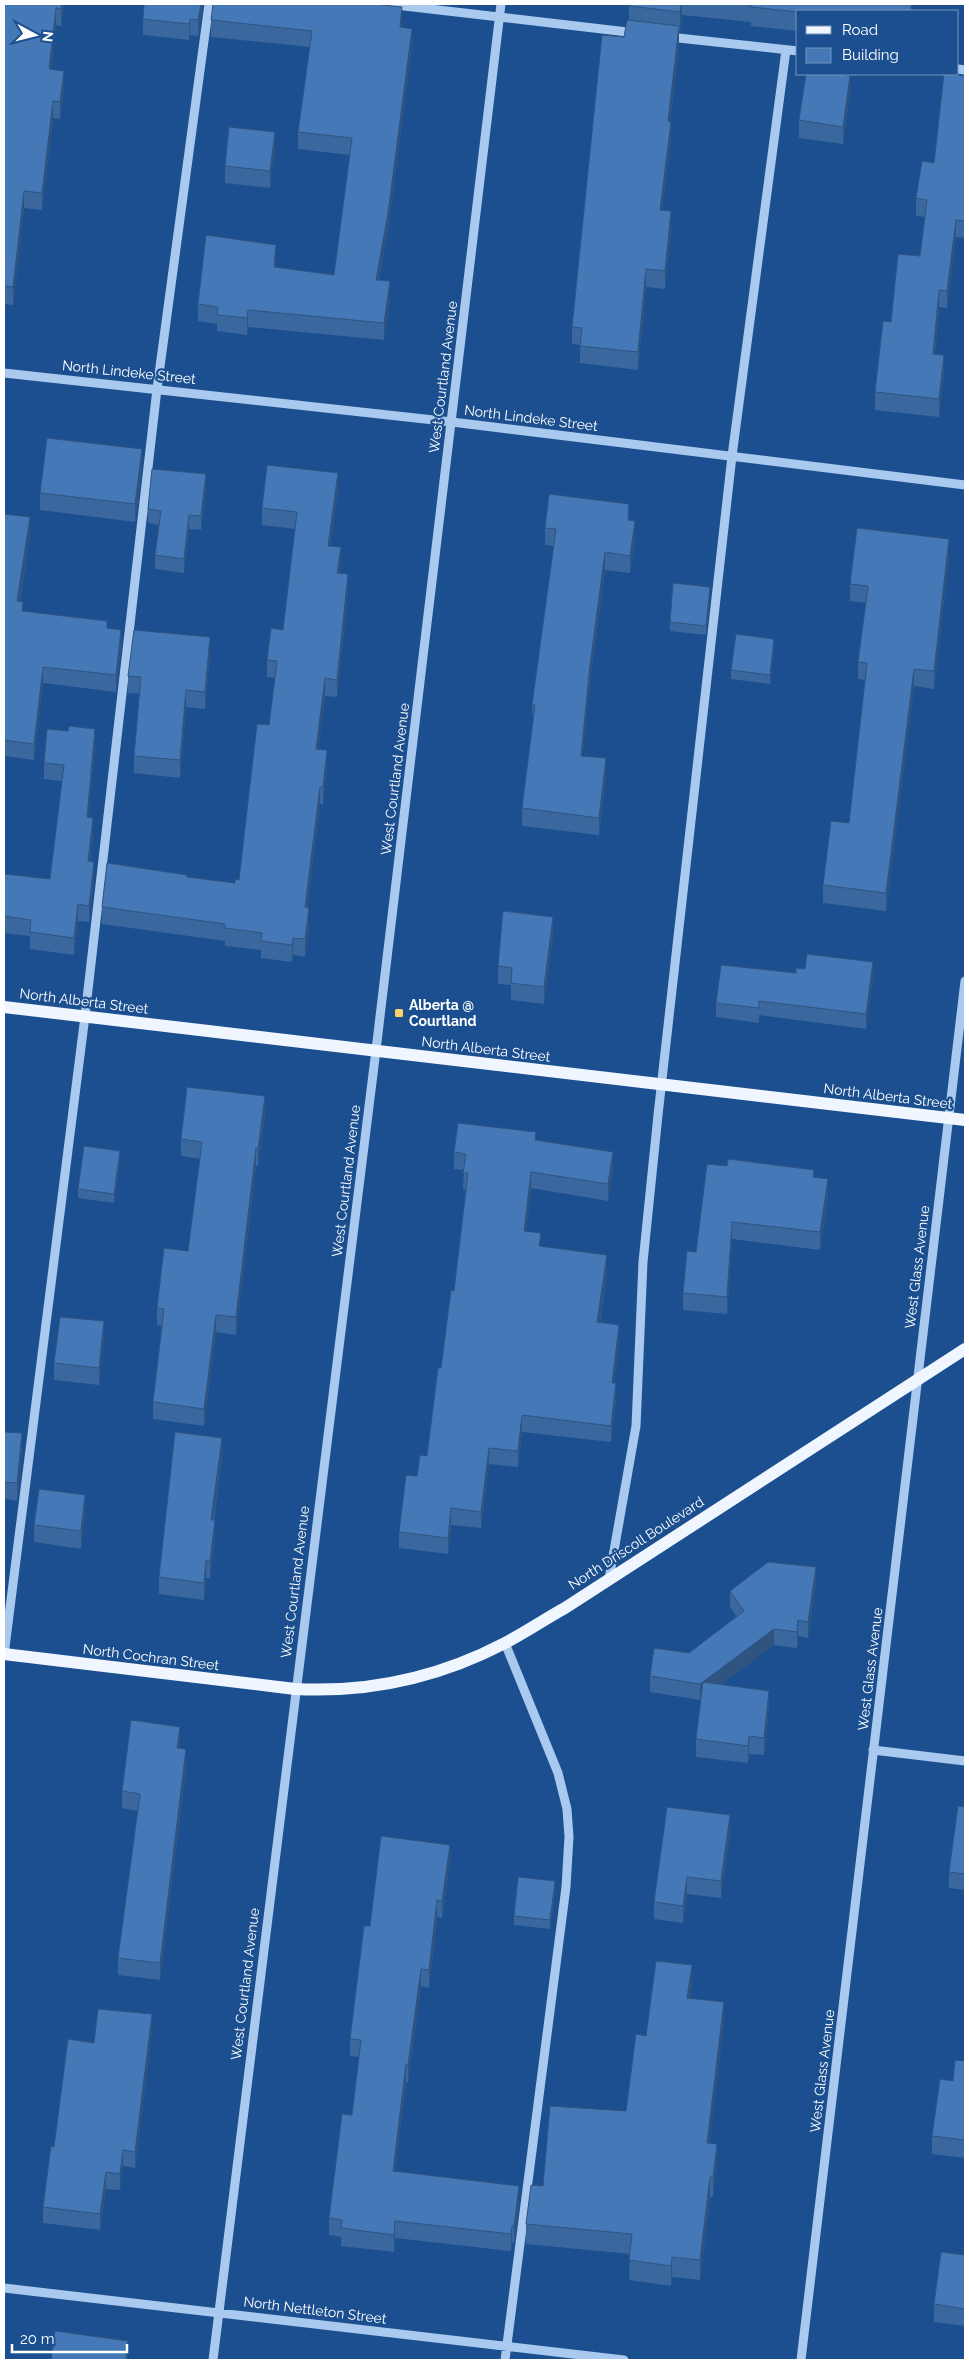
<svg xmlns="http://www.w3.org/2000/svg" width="969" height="2364" font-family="Raleway,sans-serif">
  <rect width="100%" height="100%" fill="#1b4f8f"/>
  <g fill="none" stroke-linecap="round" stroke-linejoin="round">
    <path stroke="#a9c9ee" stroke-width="9" d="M387 4 636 33
      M669 37 798 51
      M958 69 965 70
      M4 373 452 422 965 485
      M609 1579 636 1426 643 1262 658 1115 732 456 786 50
      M4 1655 85 1016 157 389 209 4
      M873 1750 965 1761
      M4 2288 624 2360
      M213 2360 376 1050 501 4
      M505 2360 566 1887 569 1837 567 1809 558 1773 505 1643
      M801 2360 965 981"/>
    <path stroke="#f0f6ff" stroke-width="12" d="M4 1007 965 1120
      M4 1654 295 1689C369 1693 440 1677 505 1643 526 1632 545 1619 565 1608L965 1349"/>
  </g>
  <path fill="#3a679d" d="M4 4H64L61 26 56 25 51 69 64 88 60 119 53 118 42 210 24 208 13 305 4 304Z
    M203 4 198 36 190 35 189 40 143 35V19Z
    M629 4H913L798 11V31L751 26V22L682 15 680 31H679V44L670 122 671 139 662 210 671 228 665 289 646 287 638 370 580 363V345L572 344V327L624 37 629 21Z
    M211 20 402 24V28L412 46 388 229 379 280 390 298 384 340 248 327 247 335 217 331V324L198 321V304L276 262V267L334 275 350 155 298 149V132L310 47 211 37Z
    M965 76V238L956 237 947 308 939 307 935 354 944 372 939 417 875 410V392L891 322 920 256 925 217 916 216V198L934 163Z
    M850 93 843 144 799 138V120Z
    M275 150 270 188 225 183V166Z
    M142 467 135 522 40 510V493Z
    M206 488 201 530 189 529 184 573 155 569V555L159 525 148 523V509Z
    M338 491 330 546 341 565 339 573 348 592 337 697 325 696 318 749 327 768 323 805 320 804 307 908 309 925 305 957 293 955 292 962 261 958V950L225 946V941L102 924V907L187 877 235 883 239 880 269 725 275 678 267 677V660L283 630 295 529 262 525V508Z
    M4 514 30 534 20 601 23 611 107 628 121 646 116 692 43 683 34 760 4 756Z
    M629 520 635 538 630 573 605 570 590 682 582 756 606 776 599 835 522 826V808L533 722 532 705 554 546 545 545V528Z
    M949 556 934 689 914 686 886 911 823 903V885L849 823 865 680 858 679V662L866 603 850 601V584Z
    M710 596 706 635 670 631V622Z
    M774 648 770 684 731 679V670Z
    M210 655 205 709 186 707 180 778 134 773V756L139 694 128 693V676Z
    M95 745 88 817 93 835 90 861 94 879 89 922 78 921 74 955 30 949V936L4 933V874L50 879 62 781 44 779V763Z
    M553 934 544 1004 511 1000V985L498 984V966Z
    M796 973 873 977 866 1029 759 1015V1023L716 1017V1003Z
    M265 1114 258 1166H256L236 1335 216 1332 204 1426 153 1419V1402L162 1326 157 1325V1308L188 1251 200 1159 181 1156V1139Z
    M536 1140 613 1169 608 1201 531 1188 526 1231 541 1247 607 1272 600 1323 619 1342 614 1383 616 1400 611 1442 522 1432 518 1467 489 1464 481 1528 451 1525 448 1554 399 1548V1532L417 1476 427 1456 454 1291 466 1190 463 1189 464 1170 454 1169V1152Z
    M120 1160 114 1203 78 1198V1189Z
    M707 1164 814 1177 828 1196 820 1250 732 1239 727 1314 683 1310V1293L696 1252Z
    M104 1339 99 1385 54 1380V1363Z
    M4 1432 22 1451 17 1501 4 1499Z
    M222 1455 214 1520 215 1538 210 1578H206L204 1600 159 1594V1577Z
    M85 1513 81 1549 34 1542V1525Z
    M816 1583 808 1638 798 1636 797 1648 774 1645 721 1684 769 1708 764 1755 749 1754 748 1763 696 1757V1739L701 1699 700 1700 650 1692V1676L689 1653 737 1617 730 1607V1591Z
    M180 1744 179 1748 186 1767 160 1980 118 1975V1958L138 1811 122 1808V1791Z
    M965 1807V1890L949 1888V1872Z
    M730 1832 721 1898 687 1894 683 1923 654 1919V1902Z
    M450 1862 442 1918 437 1917 429 1988 421 1986 408 2082H406L395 2171 519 2203 514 2243H512L511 2251 395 2238 394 2252 341 2246V2237L329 2235V2218L352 2115 359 2057 350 2056V2039L370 1926Z
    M555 1890 550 1929 514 1925V1916Z
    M692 1985 690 1998 724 2022 709 2143 717 2164 713 2197H710L700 2280 672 2277 671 2286 629 2280 630 2254 526 2244V2224L543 2186 626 2111 646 2036Z
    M152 2030 135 2168 123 2166 120 2190 106 2189 100 2230 43 2223V2207L54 2147 94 2043Z
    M965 2061V2158L932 2154V2136L953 2081Z
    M965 2255V2326L934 2322V2304Z"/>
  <path fill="#305480" d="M62 4H64L61 26V9Z
    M201 4H203L198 36V20Z
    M681 4H682V15L680 31V12Z
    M911 4H913V11H911Z
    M402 7V24L400 44V27Z
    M56 8V25L49 86V69Z
    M190 19V35L189 40V24Z
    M679 26V44L668 139V121Z
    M412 29V46L388 229 376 296V280Z
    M64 71V88L60 119V102Z
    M850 76V93L843 144V127Z
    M53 101V118L42 210V193Z
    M671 122V139L660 227V210Z
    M275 132V150L270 188V171Z
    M24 191V208L13 305V287Z
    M671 211V228L665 289V271Z
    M956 220V237L947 308V291Z
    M276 245V262L274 284V267Z
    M646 269V287L638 370V352Z
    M390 281V298L384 340V323Z
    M939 290V307L933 371V354Z
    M248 310V327L247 335V318Z
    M944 355V372L939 417V399Z
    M142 449V467L135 522V504Z
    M338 473V491L328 563V546Z
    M206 474V488L201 530V516Z
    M629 504V522L628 520Z
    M189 515V529L184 573V559Z
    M30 517V534L17 618V601Z
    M635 521V538L630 573V556Z
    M949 539V556L934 689V671Z
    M341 547V565L337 591V573Z
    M605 552V570L590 682 581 773V756L590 665Z
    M348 574V592L337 697V680Z
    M710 587V596L706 635V626Z
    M121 630V646L116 692V675Z
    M210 637V655L205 709V692Z
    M774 639V648L770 684V675Z
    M43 667V683L34 760V744Z
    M914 669V686L886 911V893Z
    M325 678V696L316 766V749Z
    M186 690V707L180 778V760Z
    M95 729V745L87 834V817Z
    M327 750V768L323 805V787Z
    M606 758V776L599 835V818Z
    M320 787V804L305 925V907Z
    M93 818V835L88 878V861Z
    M94 862V879L89 922V906Z
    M78 904V921L74 955V938Z
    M309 908V925L305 957V939Z
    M553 917V934L544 1004V987Z
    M293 938V955L292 962V945Z
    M873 962V977L866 1029V1014Z
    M265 1096V1114L258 1166V1149Z
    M256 1148V1166L236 1335V1317Z
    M120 1151V1160L114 1203V1194Z
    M613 1152V1169L608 1201V1184Z
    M531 1172V1188L524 1247V1231Z
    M828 1179V1196L820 1250V1232Z
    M732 1222V1239L727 1314V1297Z
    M607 1255V1272L597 1339V1322Z
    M216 1315V1332L204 1426V1409Z
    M104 1321V1339L99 1385V1368Z
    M619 1325V1342L612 1399V1383Z
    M616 1383V1400L611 1442V1426Z
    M522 1415V1432L518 1467V1451Z
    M22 1433V1451L17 1501V1483Z
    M222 1438V1455L211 1537V1520Z
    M489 1448V1464L481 1528V1512Z
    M85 1495V1513L81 1549V1531Z
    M451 1508V1525L448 1554V1538Z
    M215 1520V1538L210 1578V1561Z
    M206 1560V1578L204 1600V1583Z
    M816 1567V1583L808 1638V1622Z
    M798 1620V1636L797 1648V1632Z
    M774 1629V1645L700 1700V1684Z
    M769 1691V1708L764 1755V1738Z
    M180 1727V1744L177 1765V1748Z
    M749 1736V1754L748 1763V1746Z
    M186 1749V1767L160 1980V1963Z
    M730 1815V1832L721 1898V1881Z
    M450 1845V1862L442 1918V1901Z
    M687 1877V1894L683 1923V1906Z
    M555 1881V1890L550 1929V1920Z
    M437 1900V1917L429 1988V1970Z
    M692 1965V1985L687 2018V1998Z
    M421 1969V1986L408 2082V2065Z
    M724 2002V2022L707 2163V2143Z
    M152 2014V2030L135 2168V2152Z
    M406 2064V2082L393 2188V2171Z
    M717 2144V2164L713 2197V2177Z
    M123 2150V2166L120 2190V2174Z
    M106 2172V2189L100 2230V2214Z
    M710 2177V2197L700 2280V2260Z
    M519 2186V2203L514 2243V2226Z
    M395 2221V2238L394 2252V2235Z
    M512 2226V2243L511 2251V2234Z
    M672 2257V2277L671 2286V2266Z
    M128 2341V2360H126Z"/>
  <path fill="#4478b7" stroke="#305480" d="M4 4H62L61 9 56 8 49 69 64 71 60 102 53 101 42 193 24 191 13 287 4 286Z
    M144 4H201L198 20 190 19 189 24 143 19Z
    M213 4H373L402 7 400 27 412 29 388 213 376 280 390 281 384 323 248 310 247 318 217 315 218 307 198 304 206 235 276 245 274 267 334 275 352 138 298 132 312 31 211 20Z
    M629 4H681L680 12 629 6Z
    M751 4H911V11H798V12L751 7Z
    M627 20 679 26 668 121 671 122 660 210 671 211 665 271 646 269 638 352 580 346 582 328 572 327 602 35 624 37Z
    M806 74H839L850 76 843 127 799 120Z
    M944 74 965 76V221L956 220 947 291 939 290 933 354 944 355 939 399 875 392 883 321 891 322 898 254 920 256 927 200 916 198 922 161 934 163Z
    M229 127 275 132 270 171 225 166Z
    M47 438 142 449 135 504 40 493Z
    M267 465 338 473 328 546 341 547 337 573 348 574 337 680 325 678 316 749 327 750 323 787H320L305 907 309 908 305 939 293 938 292 945 261 941 262 933 225 928V924L102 907 107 863 187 875V877L235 883V879L239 880 257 724 269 725 277 661 267 660 271 628 283 630 297 512 262 508Z
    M152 469 206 474 201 516 189 515 184 559 155 555 161 511 148 509Z
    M549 494 629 504 628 520 635 521 630 556 605 552 590 665 581 756 606 758 599 818 522 808 535 705H532L556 529 545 528Z
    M4 514 30 517 17 601 23 602 22 611 107 621V628L121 630 116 675 43 667 34 744 4 740Z
    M857 528 949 539 934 671 914 669 886 893 823 885 831 821 849 823 867 663 858 662 868 586 850 584Z
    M673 583 710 587 706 626 670 622Z
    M134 630 210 637 205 692 186 690 180 760 134 756 141 677 128 676Z
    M736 634 774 639 770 675 731 670Z
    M69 726 95 729 87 817 93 818 88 861 94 862 89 906 78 904 74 938 30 932 31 920 4 916V874L50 879 64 765 44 763 47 729 68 731Z
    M503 911 553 917 544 987 511 983 512 968 498 966Z
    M807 954 873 962 866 1014 759 1001V1008L716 1003 721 965 796 973V968L805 969Z
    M187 1087 265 1096 258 1149 256 1148 236 1317 216 1315 204 1409 153 1402 164 1309 157 1308 164 1248 188 1251 202 1142 181 1139Z
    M458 1123 536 1132 535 1140 613 1152 608 1184 531 1172 524 1231 541 1233 539 1246 607 1255 597 1322 619 1325 612 1383H616L611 1426 522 1415 518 1451 489 1448 481 1512 451 1508 448 1538 399 1532 406 1475 417 1476 420 1455 427 1456 438 1368H441L451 1290 454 1291 468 1173H463L466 1154 454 1152Z
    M84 1146 120 1151 114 1194 78 1189Z
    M728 1159 814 1170 813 1177 828 1179 820 1232 732 1222 727 1297 683 1293 687 1251 696 1252 707 1164 727 1166Z
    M60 1317 104 1321 99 1368 54 1363Z
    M4 1432 22 1433 17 1483 4 1482Z
    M175 1432 222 1438 211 1520H215L210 1561 206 1560 204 1583 159 1577Z
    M39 1489 85 1495 81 1531 34 1525Z
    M768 1562 816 1567 808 1622 798 1620 797 1632 774 1629 700 1684 650 1676 654 1648 689 1653 744 1611 730 1591Z
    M703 1682 769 1691 764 1738 749 1736 748 1746 696 1739Z
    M131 1720 180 1727 177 1748 186 1749 160 1963 118 1958 140 1794 122 1791Z
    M958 1806 965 1807V1874L949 1872Z
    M667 1807 730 1815 721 1881 687 1877 683 1906 654 1902Z
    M381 1836 450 1845 442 1901 437 1900 429 1970 421 1969 408 2065 406 2064 393 2171 519 2186 514 2226H512L511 2234 395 2221 394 2235 341 2228 342 2220 329 2218 342 2114 352 2115 361 2040 350 2039 364 1926H370Z
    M518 1877 555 1881 550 1920 514 1916Z
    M656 1961 692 1965 687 1998 724 2002 707 2143 717 2144 713 2177H710L700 2260 672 2257 671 2266 629 2260 632 2234 526 2224 531 2185 543 2186 550 2106 626 2111 636 2034 646 2036Z
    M98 2009 152 2014 135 2152 123 2150 120 2174 106 2172 100 2214 43 2207 51 2146 54 2147 68 2039 94 2043Z
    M955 2060 965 2061V2140L932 2136 940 2079 953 2081Z
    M941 2252 965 2255V2309L934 2304Z
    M55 2331 128 2341 126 2360H51Z"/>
  <rect fill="#ffd166" stroke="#1b4f8f" stroke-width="2" x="394" y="1008" width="10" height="10" rx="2.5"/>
  <g text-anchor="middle" stroke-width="4.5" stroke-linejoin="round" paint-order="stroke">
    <g font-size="14" fill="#fff" stroke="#1b4f8f">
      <text transform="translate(129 372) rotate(6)" y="5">North Lindeke Street</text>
      <text transform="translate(443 377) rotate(-83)" y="5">West Courtland Avenue</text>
      <text transform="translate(531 418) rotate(7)" y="5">North Lindeke Street</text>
      <text transform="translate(395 779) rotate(-83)" y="5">West Courtland Avenue</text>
      <text transform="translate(84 1001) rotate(7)" y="5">North Alberta Street</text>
      <text transform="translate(486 1049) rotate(7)" y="5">North Alberta Street</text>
      <text transform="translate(888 1096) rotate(7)" y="5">North Alberta Street</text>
      <text transform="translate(346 1181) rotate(-83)" y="5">West Courtland Avenue</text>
      <text transform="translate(917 1267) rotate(-83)" y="5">West Glass Avenue</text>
      <text transform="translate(636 1543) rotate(-33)" y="5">North Driscoll Boulevard</text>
      <text transform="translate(295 1582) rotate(-83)" y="5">West Courtland Avenue</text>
      <text transform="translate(151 1657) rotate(7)" y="5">North Cochran Street</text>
      <text transform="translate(870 1669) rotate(-83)" y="5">West Glass Avenue</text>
      <text transform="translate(245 1984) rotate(-83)" y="5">West Courtland Avenue</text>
      <text transform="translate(822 2071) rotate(-83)" y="5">West Glass Avenue</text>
      <text transform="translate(315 2310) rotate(7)" y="5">North Nettleton Street</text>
    </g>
    <g font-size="14" font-weight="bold" fill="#fff" stroke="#1b4f8f" text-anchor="start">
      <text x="409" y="1010">Alberta @<tspan x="409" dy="16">Courtland</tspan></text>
    </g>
  </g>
  <rect width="969" height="2364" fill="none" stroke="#ffffff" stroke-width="10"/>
  <rect x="796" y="10" width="162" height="65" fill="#1b4f8f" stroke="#7695bc"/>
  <rect x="806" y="26" width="25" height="8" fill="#f0f6ff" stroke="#7695bc"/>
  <text x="842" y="35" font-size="15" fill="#ffffff">Road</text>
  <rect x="806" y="48" width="25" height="15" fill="#4478b7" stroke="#7695bc"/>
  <text x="842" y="60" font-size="15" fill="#ffffff">Building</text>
  <g transform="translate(35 35) rotate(97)" stroke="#1b4f8f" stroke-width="4" paint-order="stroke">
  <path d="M0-4L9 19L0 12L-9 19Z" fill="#ffffff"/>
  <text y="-8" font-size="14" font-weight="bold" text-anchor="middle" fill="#ffffff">N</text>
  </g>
  <path d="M12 2344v8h115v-8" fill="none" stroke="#ffffff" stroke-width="2.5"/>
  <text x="20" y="2344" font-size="15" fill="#ffffff" stroke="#1b4f8f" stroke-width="4" paint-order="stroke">20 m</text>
</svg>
